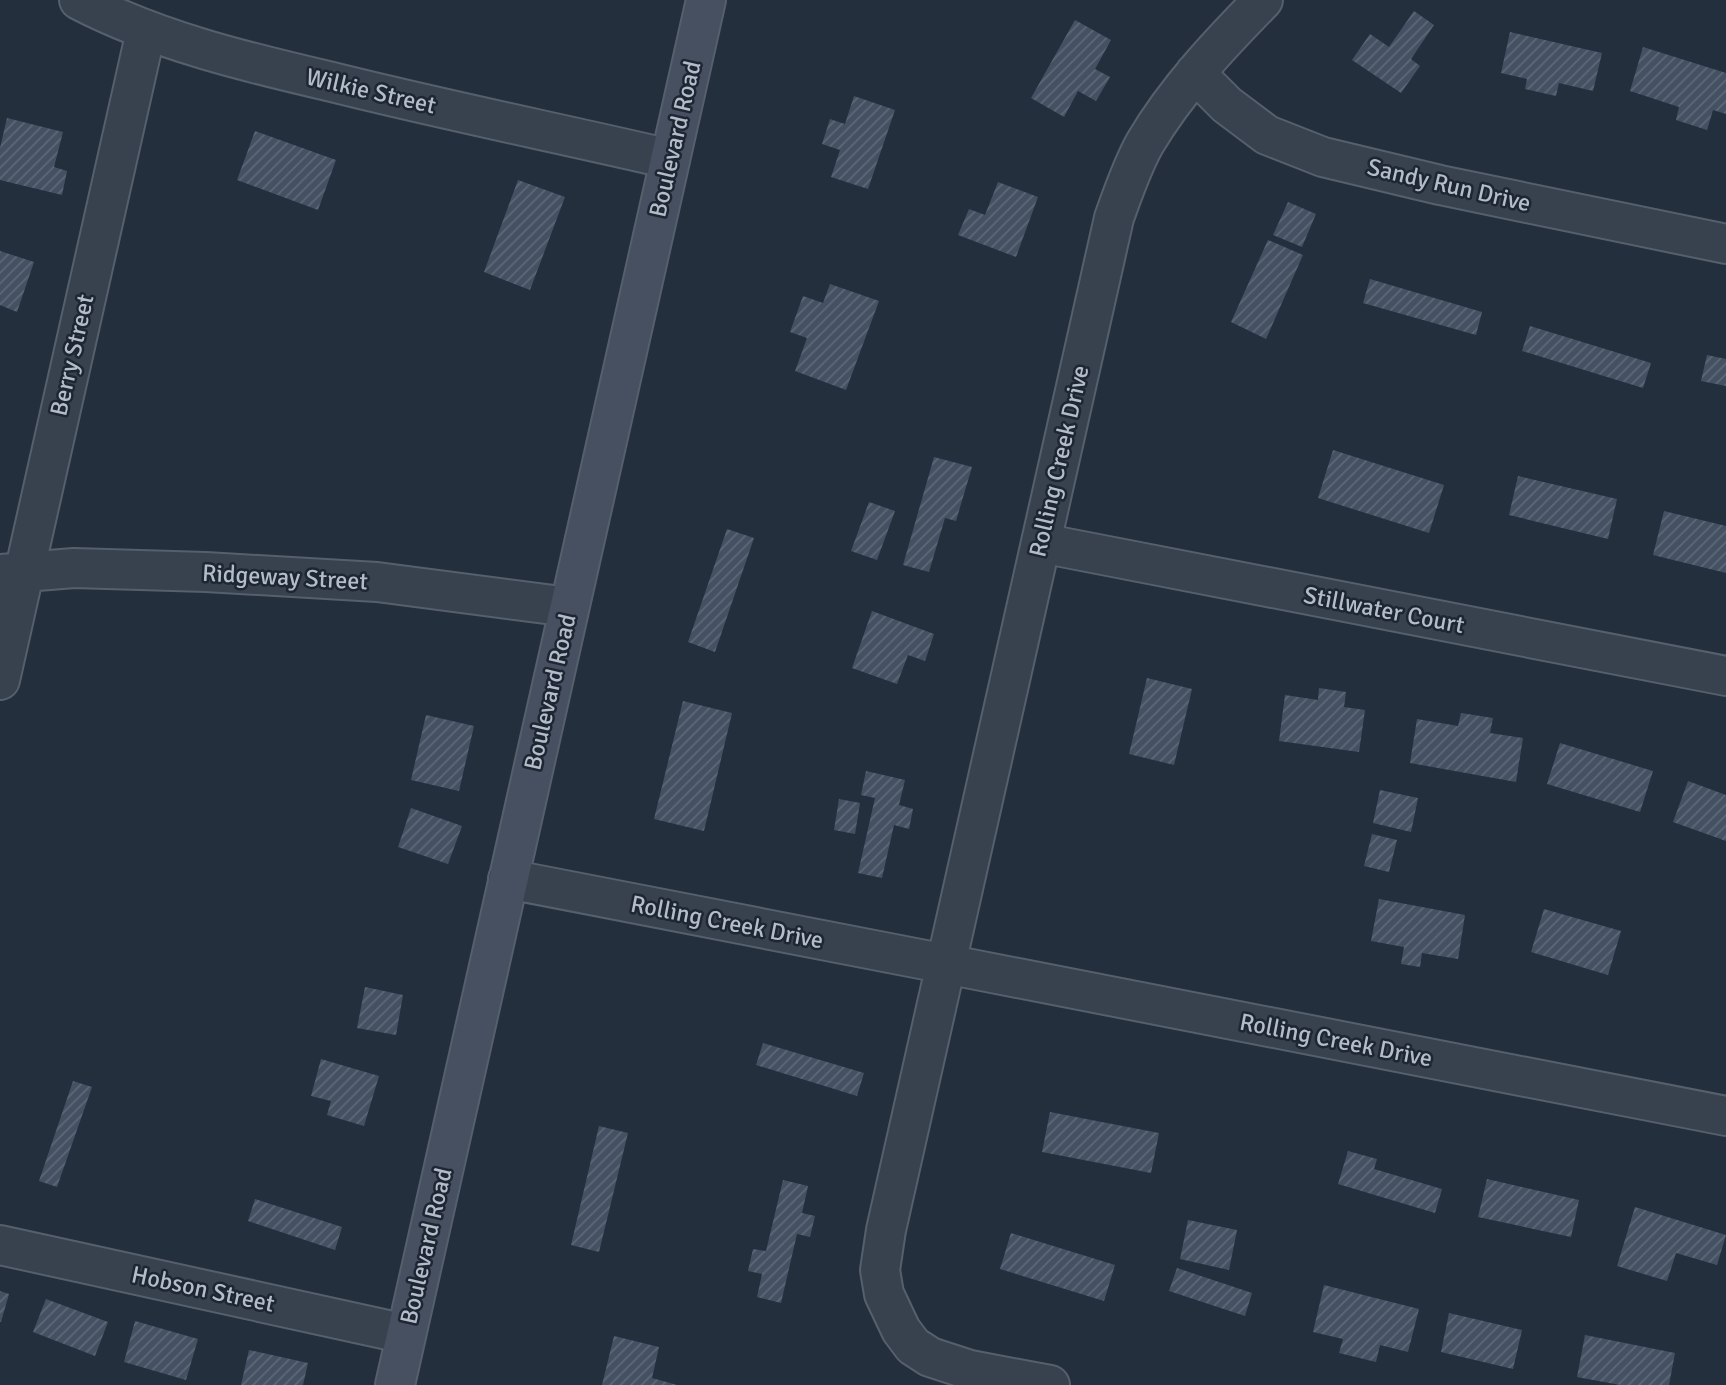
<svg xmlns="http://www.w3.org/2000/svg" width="1726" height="1385" font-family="Signika,sans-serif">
  <defs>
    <pattern id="building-hatch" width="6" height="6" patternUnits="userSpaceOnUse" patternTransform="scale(1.75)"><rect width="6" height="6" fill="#455162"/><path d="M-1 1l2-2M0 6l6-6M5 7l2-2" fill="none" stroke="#5d6877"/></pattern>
  </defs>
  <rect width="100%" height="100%" fill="#242f3e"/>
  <path fill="url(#building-hatch)" d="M1414 11 1434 25 1411 59 1420 66 1401 93 1352 60 1370 34 1389 47Z
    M1075 20 1111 40 1095 69 1110 77 1096 101 1078 91 1064 117 1031 98Z
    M1510 32 1602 53 1593 91 1559 83 1556 96 1525 89 1527 79 1501 73Z
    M1643 47 1726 73V114L1713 110 1707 130 1676 120 1679 107 1630 91Z
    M854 96 895 110 868 189 831 177 840 150 822 144 830 119 845 124Z
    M7 118 63 132 54 167 67 171 62 195 0 180V148Z
    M255 131 336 160 318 210 237 180Z
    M518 180 565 197 530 290 484 272Z
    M998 182 1038 197 1016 257 958 235 969 209 985 215Z
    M1288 202 1316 214 1302 247 1273 235Z
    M1268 240 1303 255 1266 339 1231 322Z
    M0 251 34 262 17 312 0 305Z
    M1370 279 1482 312 1476 335 1363 303Z
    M830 284 879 301 846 390 795 371 807 338 790 332 803 296 823 303Z
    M1530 326 1651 363 1643 388 1522 351Z
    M1707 355 1726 359V386L1701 381Z
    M1333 450 1444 485 1429 533 1318 498Z
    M934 457 972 467 956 521 945 518 929 572 903 565Z
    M1518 476 1617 499 1608 539 1509 515Z
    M869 502 895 511 877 560 851 551Z
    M1664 511 1726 526V573L1653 555Z
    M727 529 754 538 715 652 688 642Z
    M872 611 934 634 925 661 908 655 897 684 852 668Z
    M1147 678 1192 689 1174 765 1129 754Z
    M1319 688 1346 692 1344 707 1365 710 1359 752 1279 741 1285 695 1318 700Z
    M683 701 732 713 704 831 654 819Z
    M1461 713 1493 718 1490 733 1523 738 1516 782 1410 763 1417 719 1458 726Z
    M426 715 474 726 459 791 411 780Z
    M1560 743 1653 771 1640 812 1547 784Z
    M866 771 905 780 899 805 913 809 909 829 894 825 882 878 858 873 875 798 861 795Z
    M1688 781 1726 795V841L1673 822Z
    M1380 790 1418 798 1411 832 1373 823Z
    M839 799 860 803 855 834 834 830Z
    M411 808 462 826 448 864 398 847Z
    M1372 834 1397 840 1389 872 1364 866Z
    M1379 899 1465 915 1458 959 1422 953 1420 967 1401 964 1404 947 1371 941Z
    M1544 909 1621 931 1608 975 1531 952Z
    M365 987 403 995 396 1035 357 1028Z
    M763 1043 864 1073 857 1096 756 1065Z
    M321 1059 379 1076 364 1126 327 1115 331 1101 311 1096Z
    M73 1081 92 1087 57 1187 39 1181Z
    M1050 1112 1159 1133 1151 1173 1042 1152Z
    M599 1126 628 1133 599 1252 571 1245Z
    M1348 1151 1377 1159 1374 1169 1442 1189 1435 1213 1338 1184Z
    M1487 1179 1579 1200 1571 1237 1478 1217Z
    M783 1180 808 1186 802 1213 815 1216 810 1237 797 1234 781 1303 757 1297 762 1274 748 1271 753 1249 766 1251Z
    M255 1199 342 1227 335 1250 248 1221Z
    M1635 1207 1726 1235 1717 1265 1676 1253 1667 1281 1617 1266Z
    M1188 1220 1237 1230 1229 1270 1180 1259Z
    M1011 1233 1115 1265 1104 1301 1000 1269Z
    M1177 1268 1252 1293 1245 1316 1169 1291Z
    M1324 1285 1419 1309 1408 1352 1380 1345 1376 1362 1339 1353 1343 1339 1313 1332Z
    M0 1291 9 1294 1 1322H0Z
    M46 1299 108 1322 95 1356 33 1332Z
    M1449 1313 1522 1330 1513 1369 1441 1352Z
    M135 1321 198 1339 186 1380 124 1362Z
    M1585 1335 1675 1353 1669 1385H1620L1577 1377Z
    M614 1336 659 1347 652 1378 677 1385H602Z
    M249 1350 308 1363 303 1385H241Z"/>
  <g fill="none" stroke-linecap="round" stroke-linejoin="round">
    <g stroke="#565f6c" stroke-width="42">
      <path id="street" d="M79 0C158 41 246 62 332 82 444 110 558 133 670 159
        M1195 73 1227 105 1267 135 1323 157 1440 185 1726 244
        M1041 543 1726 676
        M0 574 74 568 206 572 377 582 569 607
        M0 680 146 31
        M508 879 946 964 1114 218C1123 193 1132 166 1145 143 1177 89 1220 44 1263 0
        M0 1245 406 1334
        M1050 1385 970 1370 930 1357 913 1346 901 1330 884 1294 880 1270 886 1230 946 964 1726 1116"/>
    </g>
    <g stroke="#565f6c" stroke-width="42">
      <path id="secondary" d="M395 1385 706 0"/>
    </g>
    <use href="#street" stroke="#38414e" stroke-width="38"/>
    <use href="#secondary" stroke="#465061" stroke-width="38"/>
  </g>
  <g text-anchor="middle" stroke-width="5" stroke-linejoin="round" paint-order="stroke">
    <g font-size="24" fill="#b4bcc9" stroke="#1d2633">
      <text transform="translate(371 91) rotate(13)" y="8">Wilkie Street</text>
      <text transform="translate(675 139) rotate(-77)" y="8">Boulevard Road</text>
      <text transform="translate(1449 185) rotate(13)" y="8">Sandy Run Drive</text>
      <text transform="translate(72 355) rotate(-77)" y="8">Berry Street</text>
      <text transform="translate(1059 461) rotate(-77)" y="8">Rolling Creek Drive</text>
      <text transform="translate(285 577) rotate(3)" y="8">Ridgeway Street</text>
      <text transform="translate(1384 610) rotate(11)" y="8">Stillwater Court</text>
      <text transform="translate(550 692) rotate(-77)" y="8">Boulevard Road</text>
      <text transform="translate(727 922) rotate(11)" y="8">Rolling Creek Drive</text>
      <text transform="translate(1336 1040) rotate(11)" y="8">Rolling Creek Drive</text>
      <text transform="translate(426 1246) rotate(-77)" y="8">Boulevard Road</text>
      <text transform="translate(203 1289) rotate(12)" y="8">Hobson Street</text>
    </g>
  </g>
</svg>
